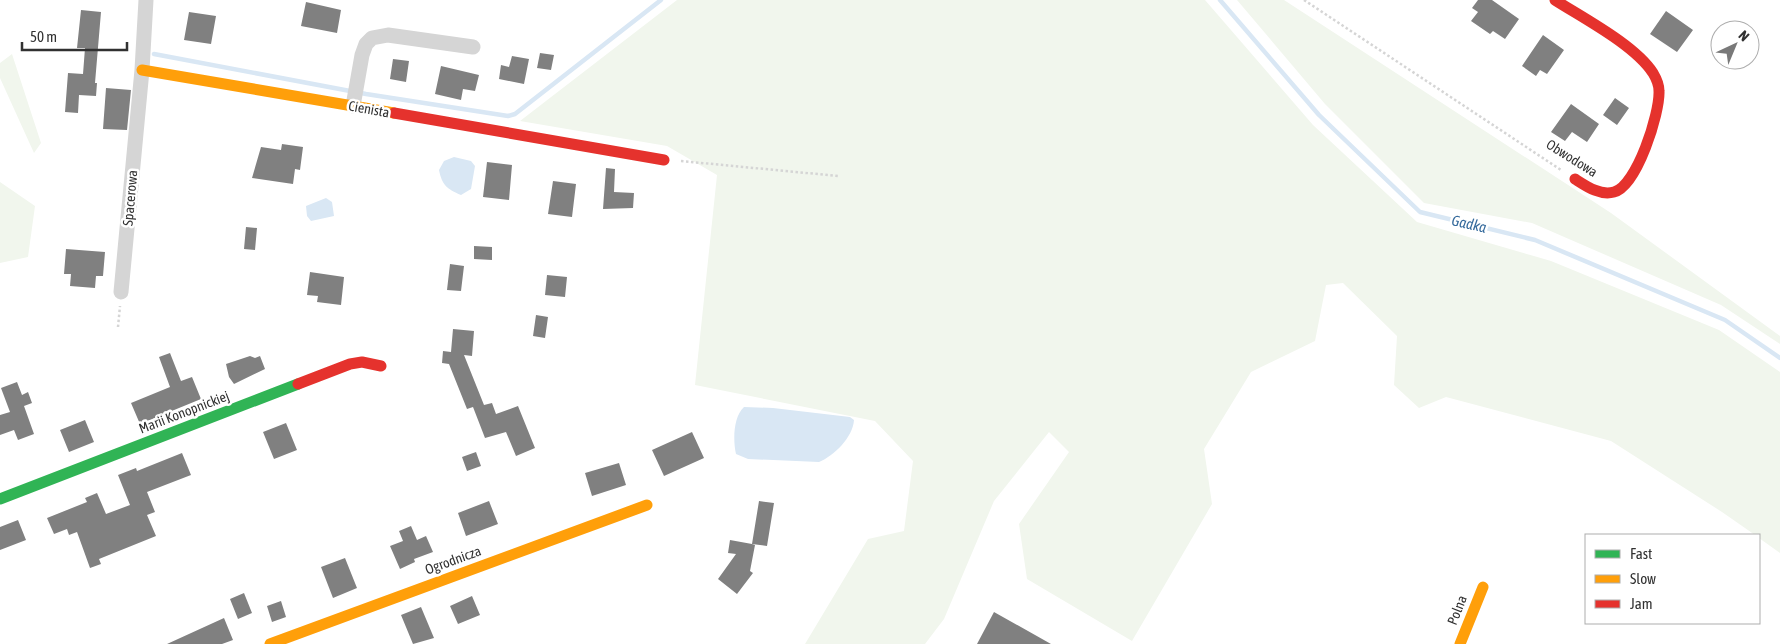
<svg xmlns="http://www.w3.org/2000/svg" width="1780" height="644" font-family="'Asap Condensed',sans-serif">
  <rect width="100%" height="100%" fill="#fff"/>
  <path fill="#f1f6ed" d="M677 0H1205L1313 125 1417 222 1551 261 1719 330 1780 372V553L1759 538V535H1755L1722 512 1611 441 1446 397 1419 408 1394 385 1397 336 1343 283 1326 285 1315 341 1251 372 1204 449 1212 504 1132 641 1027 579 1019 524 1069 452 1049 432 994 501 944 619 925 644H805L868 539 904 531 913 461 875 421 695 385 717 175 667 146 520 121Z
    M1237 0H1284L1611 213 1780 336V344L1721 305 1532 223 1424 203 1325 104Z
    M12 54 41 143 34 153 0 78V63Z
    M0 182 35 206 28 257 0 263Z"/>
  <path fill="#d9e7f4" d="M454 157 471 161 475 166 471 189 461 195C447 189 442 185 439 170L444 161Z
    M326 198 332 202 334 216 311 221 307 216 306 206Z
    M744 407 773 408 850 417 854 420C853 437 834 456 819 462L748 459 736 454C733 441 733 417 744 407Z"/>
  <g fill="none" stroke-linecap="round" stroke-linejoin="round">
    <path stroke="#d9e7f4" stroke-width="4.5" d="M1220 0 1319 115 1420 212 1535 240 1725 320 1780 358
      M154 54 366 94 508 116 515 114 661 0"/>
  </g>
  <path fill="#808080" d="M1478 0H1492L1519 19 1505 39 1493 31 1490 34 1471 21 1478 12 1472 8Z
    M306 2 341 10 337 33 301 26Z
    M81 10 101 12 95 83H97L96 96 79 95 78 113 65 112 68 73 83 74 85 48H77Z
    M1666 11 1693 30 1677 52 1650 34Z
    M189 12 216 16 211 44 184 40Z
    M1543 35 1564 50 1547 74 1540 70 1536 76 1522 66Z
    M540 53 554 55 551 70 537 68Z
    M512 56 529 59 524 84 499 79 501 65 509 67Z
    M393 59 409 61 406 82 390 79Z
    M441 66 479 75 475 91 463 89 461 100 435 94Z
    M106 88 131 90 127 130 103 129Z
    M1615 98 1629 108 1617 125 1603 115Z
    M1571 104 1599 124 1587 142 1572 132 1565 141 1551 132Z
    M282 144 303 147 300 170 295 169 293 184 252 178 261 147 281 150Z
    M487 162 512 165 509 200 483 197Z
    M606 168 615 169 614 192 634 193 633 208 603 209Z
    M553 181 576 184 572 217 548 214Z
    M246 227 257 228 255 250 244 249Z
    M474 246 492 247V260L474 259Z
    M66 249 105 252 103 276H96L95 288 70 286 71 274H64Z
    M450 264 464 266 461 291 447 290Z
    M310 272 344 277 341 305 317 302 318 296 307 295Z
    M547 275 567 277 565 297 545 295Z
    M536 315 548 317 545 338 533 336Z
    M453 329 474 331 472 356 464 355 484 405 492 403 496 414 518 406 535 448 516 456 506 432 485 438 473 407 467 409 449 364 442 363 443 351 451 352Z
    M170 353 181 381 192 377 201 399 140 424 131 403 170 387 159 357Z
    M250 356 255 358 260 356 265 369 234 384 229 377 226 364Z
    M17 382 22 395 28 392 32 403 24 406 34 434 18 440 14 430 0 435V415L10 412 1 388Z
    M85 420 94 442 69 452 60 430Z
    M286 423 297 450 274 459 263 432Z
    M692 432 704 458 664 476 652 450Z
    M476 452 481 466 467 471 462 457Z
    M182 453 191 475 147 492 155 512 147 515 156 536 99 559 101 564 90 568 77 532 69 535 67 529 54 534 47 518 87 502 85 498 97 493 106 514 130 505 118 475 136 468 137 471Z
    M619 463 626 485 592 496 585 473Z
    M489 501 498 524 466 536 458 513Z
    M759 501 774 503 767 546 752 544 755 545 750 571 753 573 737 594 718 579 736 554 728 553 730 540 752 544Z
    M18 520 26 540 0 550V527Z
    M411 526 417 540 426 536 433 552 414 559 415 562 400 569 390 546 403 541 399 531Z
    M345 558 357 588 333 598 321 567Z
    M244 593 252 613 238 619 230 599Z
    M472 596 480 615 458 624 450 606Z
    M281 601 286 617 272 622 267 606Z
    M421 607 434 638 413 644 401 615Z
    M994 612 1051 644H977Z
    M224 618 233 640 222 644H167Z"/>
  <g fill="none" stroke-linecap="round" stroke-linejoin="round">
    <path stroke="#d5d5d5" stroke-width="2.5" stroke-dasharray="2.5 2.5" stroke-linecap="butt" d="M1304 0 1561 170
      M681 161 838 176
      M118 327 120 306"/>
    <path stroke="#d5d5d5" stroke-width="15" d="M353 106 362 55 366 44 372 38 388 35 473 47
      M121 292 142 70 146 0"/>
    <path stroke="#30b455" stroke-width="11" d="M0 499 298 384"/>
    <path stroke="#ff9f0a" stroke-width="11" d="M142 70 394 113
      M270 644 647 505
      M1460 644 1483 587"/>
    <path stroke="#e5322d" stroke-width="11" d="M1555 0C1583 18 1635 45 1653 73 1656 78 1659 85 1659 91 1660 113 1637 186 1614 192 1600 196 1586 186 1575 179
      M394 113 664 160
      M298 384 350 364 362 362 381 366"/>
  </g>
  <g text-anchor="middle" stroke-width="5" stroke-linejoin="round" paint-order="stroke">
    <g font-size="14" fill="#313131" stroke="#fff">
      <text transform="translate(369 109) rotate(10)" y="5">Cienista</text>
      <text transform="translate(1572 158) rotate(32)" y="5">Obwodowa</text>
      <text transform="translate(130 198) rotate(-85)" y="5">Spacerowa</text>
      <text transform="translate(184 412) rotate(-21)" y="5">Marii Konopnickiej</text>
      <text transform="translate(453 560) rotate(-20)" y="5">Ogrodnicza</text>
      <text transform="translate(1457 610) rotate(-68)" y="5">Polna</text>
    </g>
    <g font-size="15" font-style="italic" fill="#356a9c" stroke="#fff">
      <text transform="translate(1469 224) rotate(13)" y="5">Gadka</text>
    </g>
  </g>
  <rect x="1585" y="534" width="175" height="90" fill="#ffffff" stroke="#adadad"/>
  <rect x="1595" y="550" width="25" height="8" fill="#30b455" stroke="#adadad"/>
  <text x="1630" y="559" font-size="15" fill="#313131">Fast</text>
  <rect x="1595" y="575" width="25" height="8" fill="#ff9f0a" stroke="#adadad"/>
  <text x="1630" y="584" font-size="15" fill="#313131">Slow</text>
  <rect x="1595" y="600" width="25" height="8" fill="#e5322d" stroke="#adadad"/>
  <text x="1630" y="609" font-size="15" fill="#313131">Jam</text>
  <g transform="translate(1735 45) rotate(44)"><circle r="24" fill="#ffffff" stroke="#adadad"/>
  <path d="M0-4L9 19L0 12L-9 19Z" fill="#797979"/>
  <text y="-8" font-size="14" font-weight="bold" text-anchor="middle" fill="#313131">N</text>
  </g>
  <path d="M22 42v8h105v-8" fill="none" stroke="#313131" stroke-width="2.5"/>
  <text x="30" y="42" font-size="15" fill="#313131" stroke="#ffffff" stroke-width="4" paint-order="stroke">50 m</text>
</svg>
